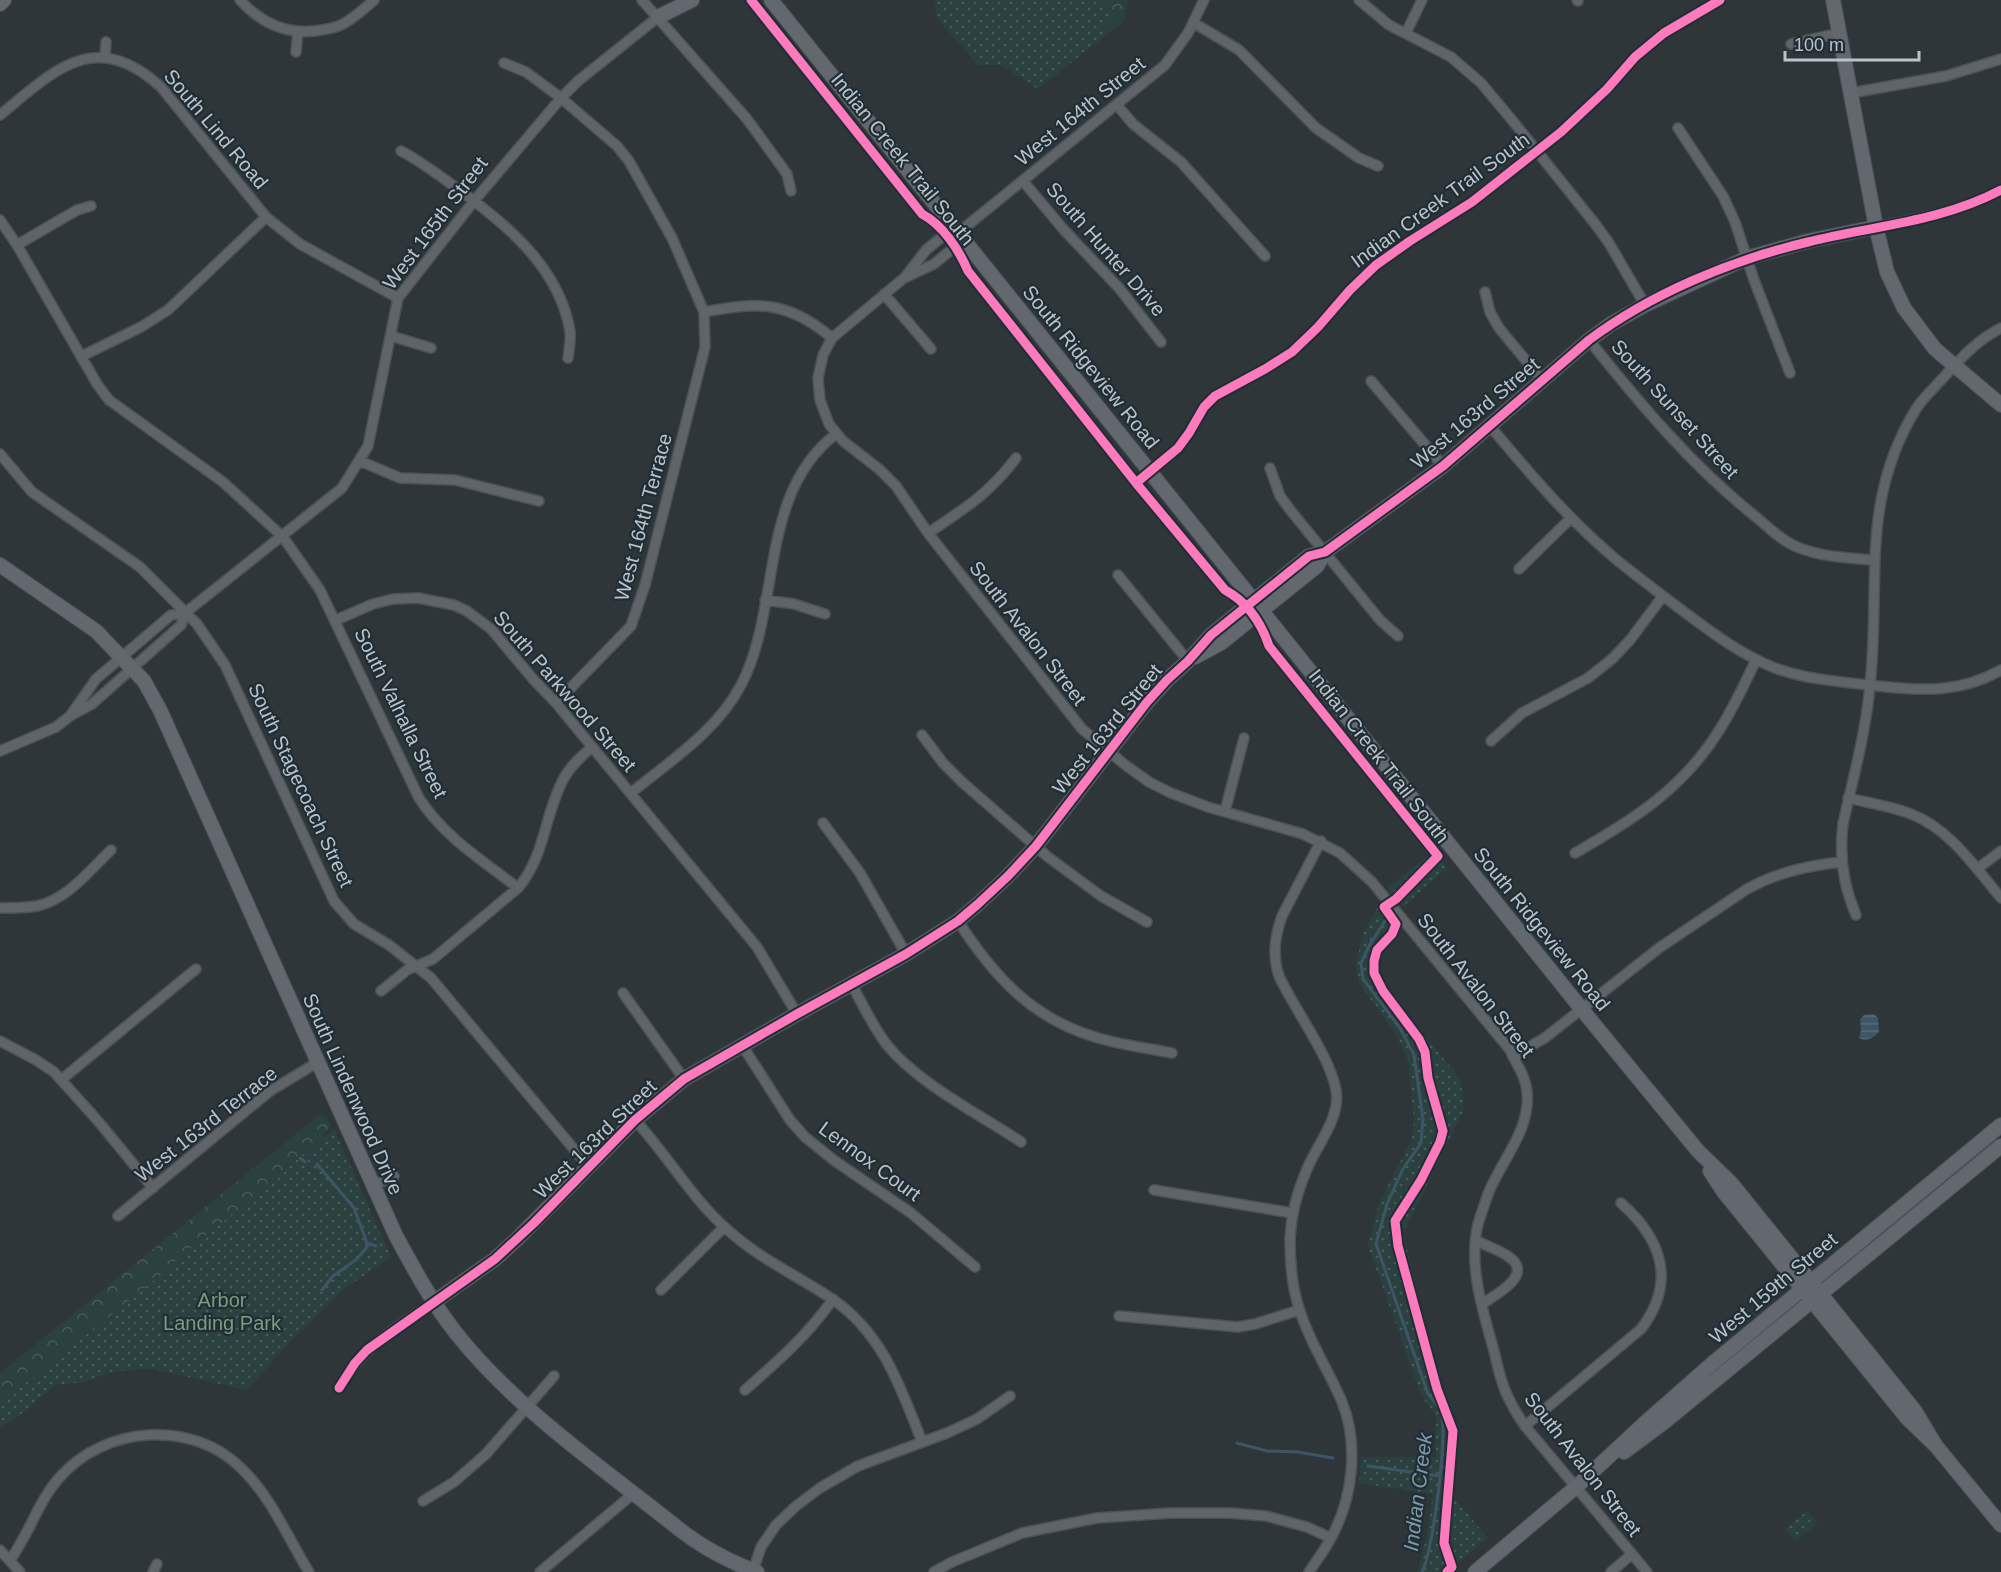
<svg xmlns="http://www.w3.org/2000/svg" width="2001" height="1572" font-family="Helvetica,sans-serif">
  <defs>
    <pattern id="grass-dots" width="8" height="8" patternUnits="userSpaceOnUse" patternTransform="scale(1.5)"><rect width="8" height="8" fill="#2b413f"/><path d="M2 2h.1M6 6h.1" fill="none" stroke="#485b59" stroke-width="1.8" stroke-linecap="round"/></pattern>
    <pattern id="forest-crowns" width="20" height="18" patternUnits="userSpaceOnUse" patternTransform="scale(1.5)"><rect width="20" height="18" fill="#2b413f"/><path d="M2 6a3 3 0 1 1 6 0M12 15a3 3 0 1 1 6 0" fill="none" stroke="#485b59"/></pattern>
    <pattern id="water-rules" width="6" height="5" patternUnits="userSpaceOnUse" patternTransform="scale(1.5)"><rect width="6" height="5" fill="#3d5564"/><path d="M0 2.5h6" fill="none" stroke="#576c79"/></pattern>
  </defs>
  <rect width="100%" height="100%" fill="#2e363a"/>
  <path fill="url(#grass-dots)" d="M935 0H1104L1113 12 1102 30 1106 35 1038 89 1001 65H978L936 17Z
    M1434 851 1447 868 1403 907 1387 888Z
    M1380 903 1401 929C1384 945 1370 955 1379 980L1461 1080 1464 1109 1403 1234 1445 1402 1456 1429 1452 1495 1488 1538 1447 1572H1418L1427 1535 1433 1494 1359 1483 1361 1457H1436V1416L1422 1397 1368 1246 1379 1203 1412 1139 1414 1120 1408 1059 1395 1033 1359 983 1356 964 1363 934Z
    M334 1129 391 1257 343 1290 289 1343 247 1390 153 1369 115 1371 84 1382 55 1385 21 1414 0 1428V1400Z
    M1807 1511 1818 1523 1795 1541 1785 1529Z"/>
  <path fill="url(#forest-crowns)" d="M1104 0H1128L1124 21 1106 35 1102 31 1113 12Z
    M318 1116H325L329 1120 330 1127 324 1134 322 1141 308 1152 300 1155 283 1174 199 1241 146 1287 24 1385 17 1388 0 1402V1373Z"/>
  <path fill="url(#water-rules)" d="M1874 1014 1878 1018 1879 1032C1873 1038 1867 1042 1859 1038L1861 1030 1860 1019 1864 1015Z"/>
  <g fill="none" stroke-linecap="round" stroke-linejoin="round">
    <path stroke="#3d5564" stroke-width="3" d="M1385 921 1369 946 1361 963 1363 979 1400 1028 1414 1055 1423 1119 1421 1143 1403 1169 1387 1204 1376 1244 1428 1394C1432 1399 1439 1406 1441 1413 1448 1435 1433 1551 1422 1572
      M300 1158 305 1162
      M317 1164 354 1208 366 1240 367 1247 357 1259 332 1277 322 1290
      M367 1243 376 1246
      M1237 1443 1267 1451 1298 1452 1333 1458
      M1368 1466 1440 1476"/>
    <g stroke="#4c5155" stroke-width="12">
      <path id="street" d="M240 0C260 22 284 34 314 31 323 30 332 29 341 25 353 19 364 9 374 0
        M642 0 747 119 787 174 791 191
        M1359 0 1389 25 1451 57 1481 83 1512 120 1596 225 1609 243 1645 305
        M1577 0 1578 1
        M1194 23 1239 50 1316 128 1359 158 1378 166
        M1406 33 1422 0
        M1791 44 1839 33
        M296 52 298 31
        M105 57 106 42
        M504 63 526 72 561 98 617 146 629 161 672 238 704 312 705 347 645 585 631 626 556 703
        M1851 93 1946 76 2001 59
        M1117 105 1133 124 1181 162 1265 256
        M0 115C55 70 95 27 161 87L266 217 300 244 398 298
        M1678 128 1723 196 1735 222 1754 280 1790 373
        M401 151C424 163 444 179 466 195 512 229 560 271 570 331 571 339 569 350 568 358
        M1023 181 1064 230 1119 288 1161 342
        M0 220 17 245 97 384 109 400 223 482 283 537 320 590 419 798C444 837 482 860 518 888
        M1876 227C1920 219 1961 211 2001 190
        M958 233 1165 65 1188 33 1204 0
        M963 240 934 264 904 278 832 338 823 355 818 378 820 400 829 424 843 441 879 469 896 486 928 533 1082 729 1124 764 1149 782 1171 793 1208 807 1303 834 1340 853 1372 882 1510 1050C1516 1064 1526 1076 1527 1092 1531 1130 1501 1161 1488 1194 1485 1203 1481 1214 1478 1224 1468 1266 1483 1311 1494 1351 1498 1368 1502 1387 1511 1403 1515 1411 1520 1419 1525 1426L1647 1572
        M17 245 77 210 91 206
        M906 276 926 250 953 228
        M1485 292 1490 312 1499 328 1543 381
        M884 294 931 349
        M704 312C758 302 787 300 832 338
        M391 336 431 348
        M1589 340C1640 404 1692 466 1756 517 1768 527 1782 541 1797 547 1821 557 1848 558 1874 560
        M82 356 141 327 168 310 266 217
        M1371 381 1443 466
        M1490 426C1530 474 1570 521 1618 561 1638 577 1659 593 1679 608 1710 631 1739 654 1775 668 1808 680 1843 682 1878 686 1922 691 1961 693 2001 670
        M0 454 32 492 140 567 197 624 225 665 334 901 354 924 389 945 431 978 588 1166
        M360 461 400 478 455 480 539 501
        M1270 468 1280 496 1291 511 1380 620 1398 636
        M928 533C964 509 989 494 1016 458
        M1519 569 1571 518
        M1118 575 1188 661
        M765 600 794 604 825 614
        M185 613 342 488 368 446 398 298 474 201 561 98 578 81 658 17
        M336 620 373 604 393 599 418 598 454 605 467 611 491 629 533 679 556 703 757 947 797 1014
        M922 735 943 763 962 782 1048 857 1101 896 1147 922
        M1491 741 1522 713 1588 678 1612 659 1630 640 1663 596
        M0 751 56 727 70 716 92 704 181 625 185 613 171 615 96 679 70 716
        M631 793C670 761 717 731 741 685 782 607 758 493 836 434
        M1848 798C1869 803 1891 806 1911 814 1950 829 1975 867 2001 898
        M1225 811 1244 738
        M823 823 860 873 906 954
        M1575 853C1633 820 1684 788 1720 729 1734 707 1745 683 1756 660
        M1977 869 2001 851
        M0 908C12 908 25 908 37 906 67 900 90 870 111 850
        M1856 915C1843 885 1839 856 1843 824 1853 778 1866 732 1870 685 1881 585 1859 502 1916 409 1923 398 1934 388 1943 378 1960 359 1977 340 2001 328
        M958 921C993 975 1031 1018 1095 1037 1120 1045 1147 1048 1172 1053
        M852 985C863 1005 873 1027 887 1045 919 1084 979 1114 1021 1142
        M381 991 407 970 433 959 518 888C546 855 544 814 564 778 571 765 582 756 592 747
        M623 993 684 1079
        M0 1041 36 1060 54 1072 98 1121 153 1188
        M742 1045 790 1120 805 1137 835 1161 911 1213 975 1267
        M1513 1057 1546 1037 1659 948 1747 889C1778 872 1807 866 1841 862
        M61 1080 196 969
        M635 1120C668 1156 692 1199 729 1231 760 1259 798 1276 832 1299 882 1332 901 1388 922 1442
        M373 1186 394 1176
        M1154 1190 1292 1213
        M118 1216 270 1091 318 1062
        M1477 1241C1486 1246 1497 1249 1506 1255 1537 1273 1497 1294 1482 1304
        M661 1290 724 1227
        M1119 1316 1238 1327 1255 1324 1299 1310
        M339 1388C362 1347 396 1328 434 1302
        M745 1390C777 1362 808 1335 833 1299
        M1525 1426 1641 1329C1676 1283 1663 1240 1621 1203
        M423 1501 454 1482 486 1454 554 1376
        M0 1550 20 1572
        M10 1560C29 1534 38 1502 59 1478 105 1425 193 1419 242 1469 271 1497 288 1538 309 1572
        M753 1571 761 1547 776 1525 796 1506 820 1488 858 1466 947 1433 977 1419 1010 1396
        M153 1572 157 1564
        M540 1572 634 1493
        M934 1572 952 1562 1022 1533 1097 1518 1171 1513H1230L1266 1516 1307 1527 1331 1538
        M1309 1572C1316 1561 1325 1550 1331 1538 1353 1498 1359 1444 1342 1402 1329 1371 1310 1343 1300 1311 1292 1289 1290 1262 1290 1239 1291 1214 1297 1192 1307 1169 1317 1145 1341 1117 1336 1090 1330 1056 1294 1009 1279 976 1272 955 1275 936 1282 916L1321 841
        M1611 1572 1632 1554"/>
    </g>
    <g stroke="#4c5155" stroke-width="16">
      <path id="secondary" d="M771 0 1588 1017 1698 1151 1731 1183 1915 1411 1936 1446
        M1833 0 1876 227 1887 272 1904 308 1935 349 2001 405
        M0 4 4 0
        M658 17 692 0
        M0 565 96 631 144 681 160 710 396 1236C414 1269 432 1303 456 1333 515 1408 604 1469 679 1529 703 1548 728 1561 757 1572
        M1195 657 1221 643 1317 566 1325 552
        M1710 1171 1723 1191 1907 1418 1936 1446 2001 1525
        M434 1302 495 1259 517 1239 635 1120 684 1079 797 1014 906 954 958 921 978 904 1008 876 1036 846 1147 702 1167 680 1188 661 1211 635 1309 556 1325 552 1443 466 1589 340 1611 324 1645 305 1747 258 1808 241 1876 227
        M1624 1452 1663 1423 2001 1146
        M1475 1572 1576 1487 1647 1421 1713 1363 2001 1125"/>
    </g>
    <use href="#street" stroke="#5e6468" stroke-width="9"/>
    <use href="#secondary" stroke="#62686d" stroke-width="14"/>
    <g stroke="#212d35" stroke-width="13">
      <path id="cycleway" d="M751 0 922 214C943 225 959 250 968 271L1136 483 1225 590C1247 602 1261 622 1269 646L1438 856 1396 899 1384 907 1396 924 1392 934 1377 950 1374 961V973L1383 991 1419 1039 1425 1052 1428 1078 1443 1131 1440 1142 1421 1180 1395 1221 1398 1246 1437 1389 1453 1431 1444 1543 1452 1567 1447 1572
        M1136 483 1178 448 1189 433 1204 407 1215 396 1265 369 1292 352 1318 327 1350 290 1376 265 1410 241 1472 202 1561 132 1607 89 1635 57 1664 33 1720 0
        M339 1388 355 1363 367 1350 495 1259 534 1223 635 1120 684 1079 797 1014 906 954 958 921 978 904 1008 876 1036 846 1147 702 1167 680 1188 661 1211 635 1309 556 1325 552 1443 466 1589 340C1652 293 1732 260 1808 242 1872 226 1941 222 2001 190"/>
    </g>
    <use href="#cycleway" stroke="#fd7abc" stroke-width="9"/>
  </g>
  <g text-anchor="middle" stroke-width="4.5" stroke-linejoin="round" paint-order="stroke">
    <g font-size="20" fill="#b9c3ca" stroke="#212d35">
      <text transform="translate(1080 111) rotate(-39)" y="7">West 164th Street</text>
      <text transform="translate(216 129) rotate(50)" y="7">South Lind Road</text>
      <text transform="translate(903 159) rotate(51)" y="7">Indian Creek Trail South</text>
      <text transform="translate(1440 200) rotate(-36)" y="7">Indian Creek Trail South</text>
      <text transform="translate(435 223) rotate(-53)" y="7">West 165th Street</text>
      <text transform="translate(1106 249) rotate(49)" y="7">South Hunter Drive</text>
      <text transform="translate(1091 367) rotate(51)" y="7">South Ridgeview Road</text>
      <text transform="translate(1675 409) rotate(48)" y="7">South Sunset Street</text>
      <text transform="translate(1475 413) rotate(-40)" y="7">West 163rd Street</text>
      <text transform="translate(643 517) rotate(-75)" y="7">West 164th Terrace</text>
      <text transform="translate(1028 633) rotate(52)" y="7">South Avalon Street</text>
      <text transform="translate(565 691) rotate(49)" y="7">South Parkwood Street</text>
      <text transform="translate(401 713) rotate(64)" y="7">South Valhalla Street</text>
      <text transform="translate(1107 729) rotate(-51)" y="7">West 163rd Street</text>
      <text transform="translate(1379 756) rotate(52)" y="7">Indian Creek Trail South</text>
      <text transform="translate(301 785) rotate(65)" y="7">South Stagecoach Street</text>
      <text transform="translate(1542 929) rotate(51)" y="7">South Ridgeview Road</text>
      <text transform="translate(1476 985) rotate(52)" y="7">South Avalon Street</text>
      <text transform="translate(353 1094) rotate(66)" y="7">South Lindenwood Drive</text>
      <text transform="translate(206 1124) rotate(-38)" y="7">West 163rd Terrace</text>
      <text transform="translate(595 1139) rotate(-44)" y="7">West 163rd Street</text>
      <text transform="translate(870 1161) rotate(36)" y="7">Lennox Court</text>
      <text transform="translate(1773 1288) rotate(-40)" y="7">West 159th Street</text>
      <text transform="translate(1583 1464) rotate(52)" y="7">South Avalon Street</text>
    </g>
    <g font-size="20" fill="#799e7a" stroke="#212d35">
      <text x="222" y="1307">Arbor<tspan x="222" dy="23">Landing Park</tspan></text>
    </g>
    <g font-size="21" font-style="italic" fill="#7c99aa" stroke="#212d35">
      <text transform="translate(1418 1492) rotate(-83)" y="7">Indian Creek</text>
    </g>
  </g>
  <path d="M1785 51v9h134v-9" fill="none" stroke="#b9c3ca" stroke-width="3"/>
  <text x="1794" y="51" font-size="18" fill="#b9c3ca" stroke="#212d35" stroke-width="4.5" paint-order="stroke">100 m</text>
</svg>
